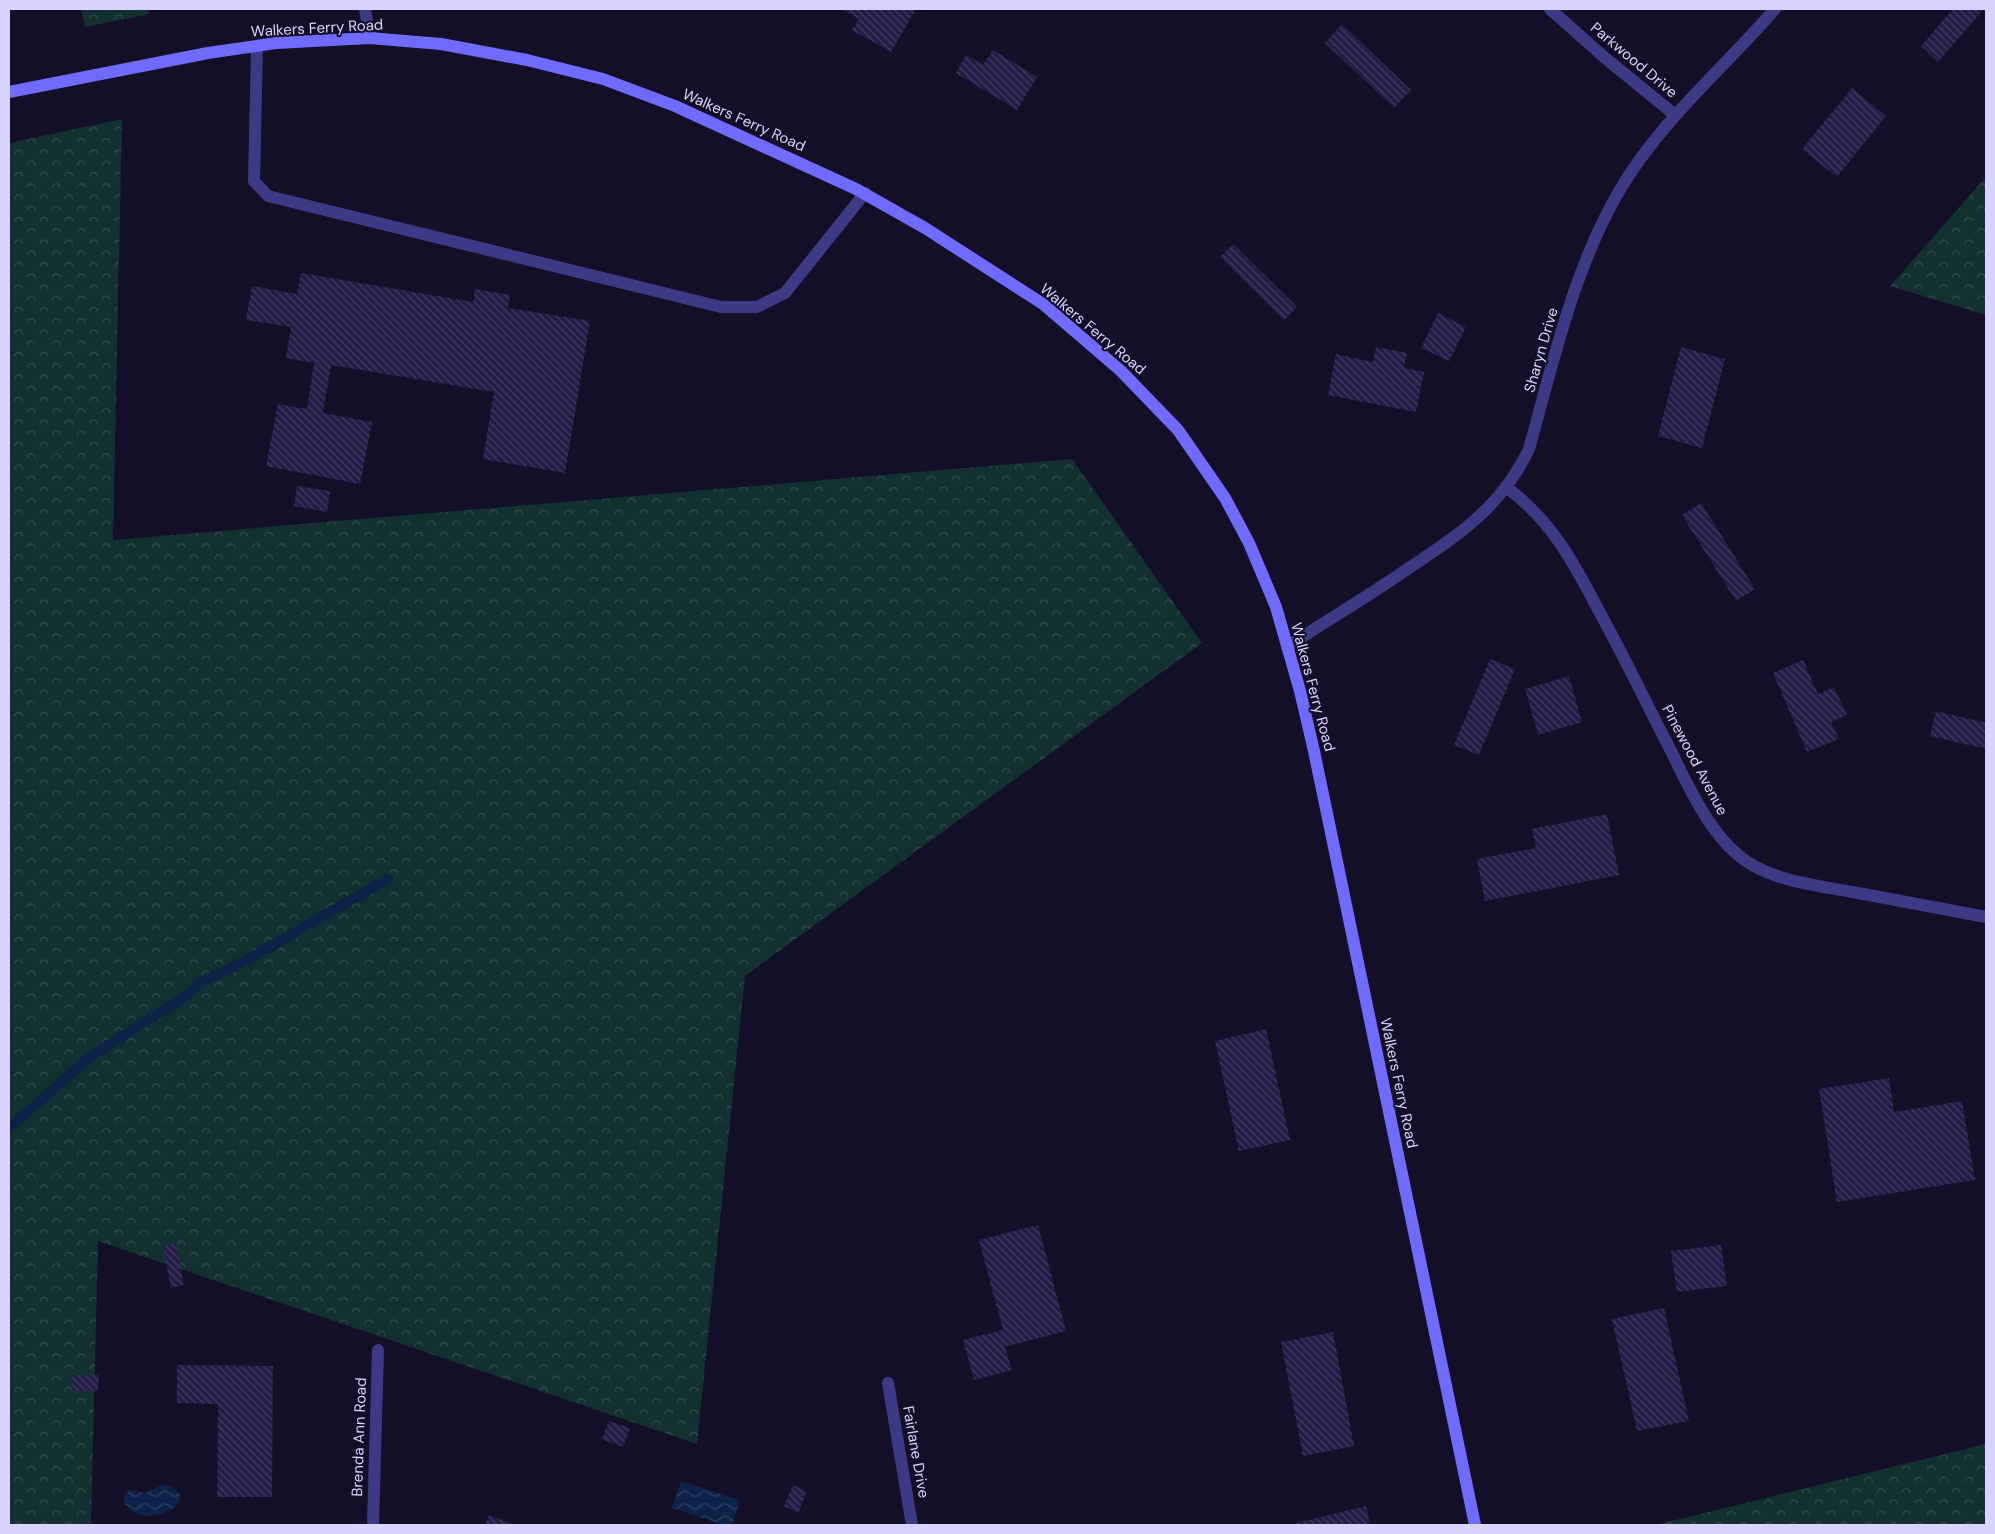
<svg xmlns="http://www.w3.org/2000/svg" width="1995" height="1534" font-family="'DM Sans',sans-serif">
  <defs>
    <pattern id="forest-crowns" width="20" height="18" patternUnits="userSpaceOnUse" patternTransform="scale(1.25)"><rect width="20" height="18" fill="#12302f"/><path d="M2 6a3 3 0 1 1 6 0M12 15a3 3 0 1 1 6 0" fill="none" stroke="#344d4e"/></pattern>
    <pattern id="water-waves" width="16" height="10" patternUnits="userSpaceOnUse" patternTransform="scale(1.25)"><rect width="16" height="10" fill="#0c2248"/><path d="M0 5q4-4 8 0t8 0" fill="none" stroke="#2f4163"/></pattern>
    <pattern id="building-back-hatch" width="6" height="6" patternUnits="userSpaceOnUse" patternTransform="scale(1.25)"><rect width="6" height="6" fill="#241b47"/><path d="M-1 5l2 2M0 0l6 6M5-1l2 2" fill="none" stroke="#433b63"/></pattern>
  </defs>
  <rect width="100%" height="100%" fill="#130f26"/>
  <path fill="url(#forest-crowns)" d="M81 9H148L149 14 85 27Z
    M122 119 113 540 1072 459 1202 643 745 976 697 1444 98 1241 91 1525H9V143Z
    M1986 177V315L1890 286Z
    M1986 1444V1525H1655Z"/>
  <path fill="url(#water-waves)" d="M681 1481 740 1500 732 1525H724L672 1508Z
    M164 1484C208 1497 151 1534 125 1505L124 1496 129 1490 145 1493Z"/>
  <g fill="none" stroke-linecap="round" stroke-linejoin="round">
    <path stroke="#0c2248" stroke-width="10" d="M9 1128 90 1057 190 993 198 983 236 966 388 879"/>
  </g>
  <path fill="url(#building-back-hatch)" d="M841 9H916L891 52 852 30 859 19Z
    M1953 9H1984L1938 62 1921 46Z
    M1342 24 1411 90 1394 108 1325 43Z
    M993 50 1037 77 1017 110 956 73 966 55 983 65Z
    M1852 88 1886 116 1837 177 1802 149Z
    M1233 244 1297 307 1284 320 1220 257Z
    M301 273 473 302 475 289 510 295 508 308 590 321 565 473 483 459 494 392 331 365 323 413 372 422 360 484 266 466 278 404 307 409 314 363 286 358 291 327 246 320 252 286 297 294Z
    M1438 313 1466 327 1449 361 1421 348Z
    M1376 347 1407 353 1404 368 1424 372 1416 412 1328 395 1336 354 1373 362Z
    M1681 347 1725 359 1702 448 1658 436Z
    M297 486 330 491 327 512 294 506Z
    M1701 503 1755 589 1736 601 1682 515Z
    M1490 659 1515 669 1479 755 1454 745Z
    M1803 660 1818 694 1834 687 1847 715 1831 722 1839 739 1807 752 1773 673Z
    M1569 676 1582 722 1538 735 1525 689Z
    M1936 711 1986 723V749L1930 736Z
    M1607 814 1619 875 1485 901 1477 859 1536 848 1532 829Z
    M1266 1029 1290 1140 1239 1151 1215 1041Z
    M1889 1078 1894 1112 1962 1101 1975 1180 1837 1202 1819 1089Z
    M1038 1225 1066 1331 1005 1347 1012 1370 974 1380 963 1340 1003 1330 979 1240Z
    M176 1243 184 1285 171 1288 163 1246Z
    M1721 1245 1727 1286 1677 1292 1671 1251Z
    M1664 1308 1689 1421 1637 1431 1612 1319Z
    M1333 1332 1354 1446 1303 1456 1281 1342Z
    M177 1365 273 1366 272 1497H217L218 1404 177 1403Z
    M72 1375H99L98 1391H72Z
    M609 1421 630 1428 623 1447 602 1439Z
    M793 1485 807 1491 798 1513 784 1506Z
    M1366 1506 1370 1525H1288Z
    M489 1515 515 1525H485Z"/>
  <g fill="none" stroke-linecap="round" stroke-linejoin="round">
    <path stroke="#3d3a85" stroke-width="12" d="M257 46 254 181 268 196 721 307H757L785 293 865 193"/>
    <path stroke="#3d3a85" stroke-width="12" d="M365 9 370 38
      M1550 9 1604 57 1675 115
      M1506 487C1552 521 1574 563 1600 613 1625 658 1647 705 1671 751 1690 790 1714 844 1754 866 1783 882 1820 886 1852 892 1897 900 1942 909 1986 917
      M1287 647C1326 621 1367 597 1406 570 1457 536 1501 508 1529 449 1553 363 1573 271 1618 193 1659 122 1722 70 1775 9
      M888 1383 912 1525
      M373 1525 378 1350"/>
    <path stroke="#6f6bff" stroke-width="12" d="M9 92 208 53 276 43 370 38 441 44 527 60 603 79 675 106 856 189 925 228 1043 304 1121 371 1178 430 1225 498 1249 543 1276 607 1300 691 1314 751 1475 1525"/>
  </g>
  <g text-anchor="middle" stroke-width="4" stroke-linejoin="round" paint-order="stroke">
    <g font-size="15" fill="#d9d4ff" stroke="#130f26">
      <text transform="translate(317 28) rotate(-3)" y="5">Walkers Ferry Road</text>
      <text transform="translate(1634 60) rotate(40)" y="5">Parkwood Drive</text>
      <text transform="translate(744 120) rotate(24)" y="5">Walkers Ferry Road</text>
      <text transform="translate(1093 329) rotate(40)" y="5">Walkers Ferry Road</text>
      <text transform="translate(1541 350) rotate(-74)" y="5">Sharyn Drive</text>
      <text transform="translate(1313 687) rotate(75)" y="5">Walkers Ferry Road</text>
      <text transform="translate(1695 760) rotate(62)" y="5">Pinewood Avenue</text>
      <text transform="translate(1399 1083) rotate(78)" y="5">Walkers Ferry Road</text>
      <text transform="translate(359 1437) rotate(-88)" y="5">Brenda Ann Road</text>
      <text transform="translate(916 1452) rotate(80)" y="5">Fairlane Drive</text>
    </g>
  </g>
  <rect width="1995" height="1534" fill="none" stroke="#d9d4ff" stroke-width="20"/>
</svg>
